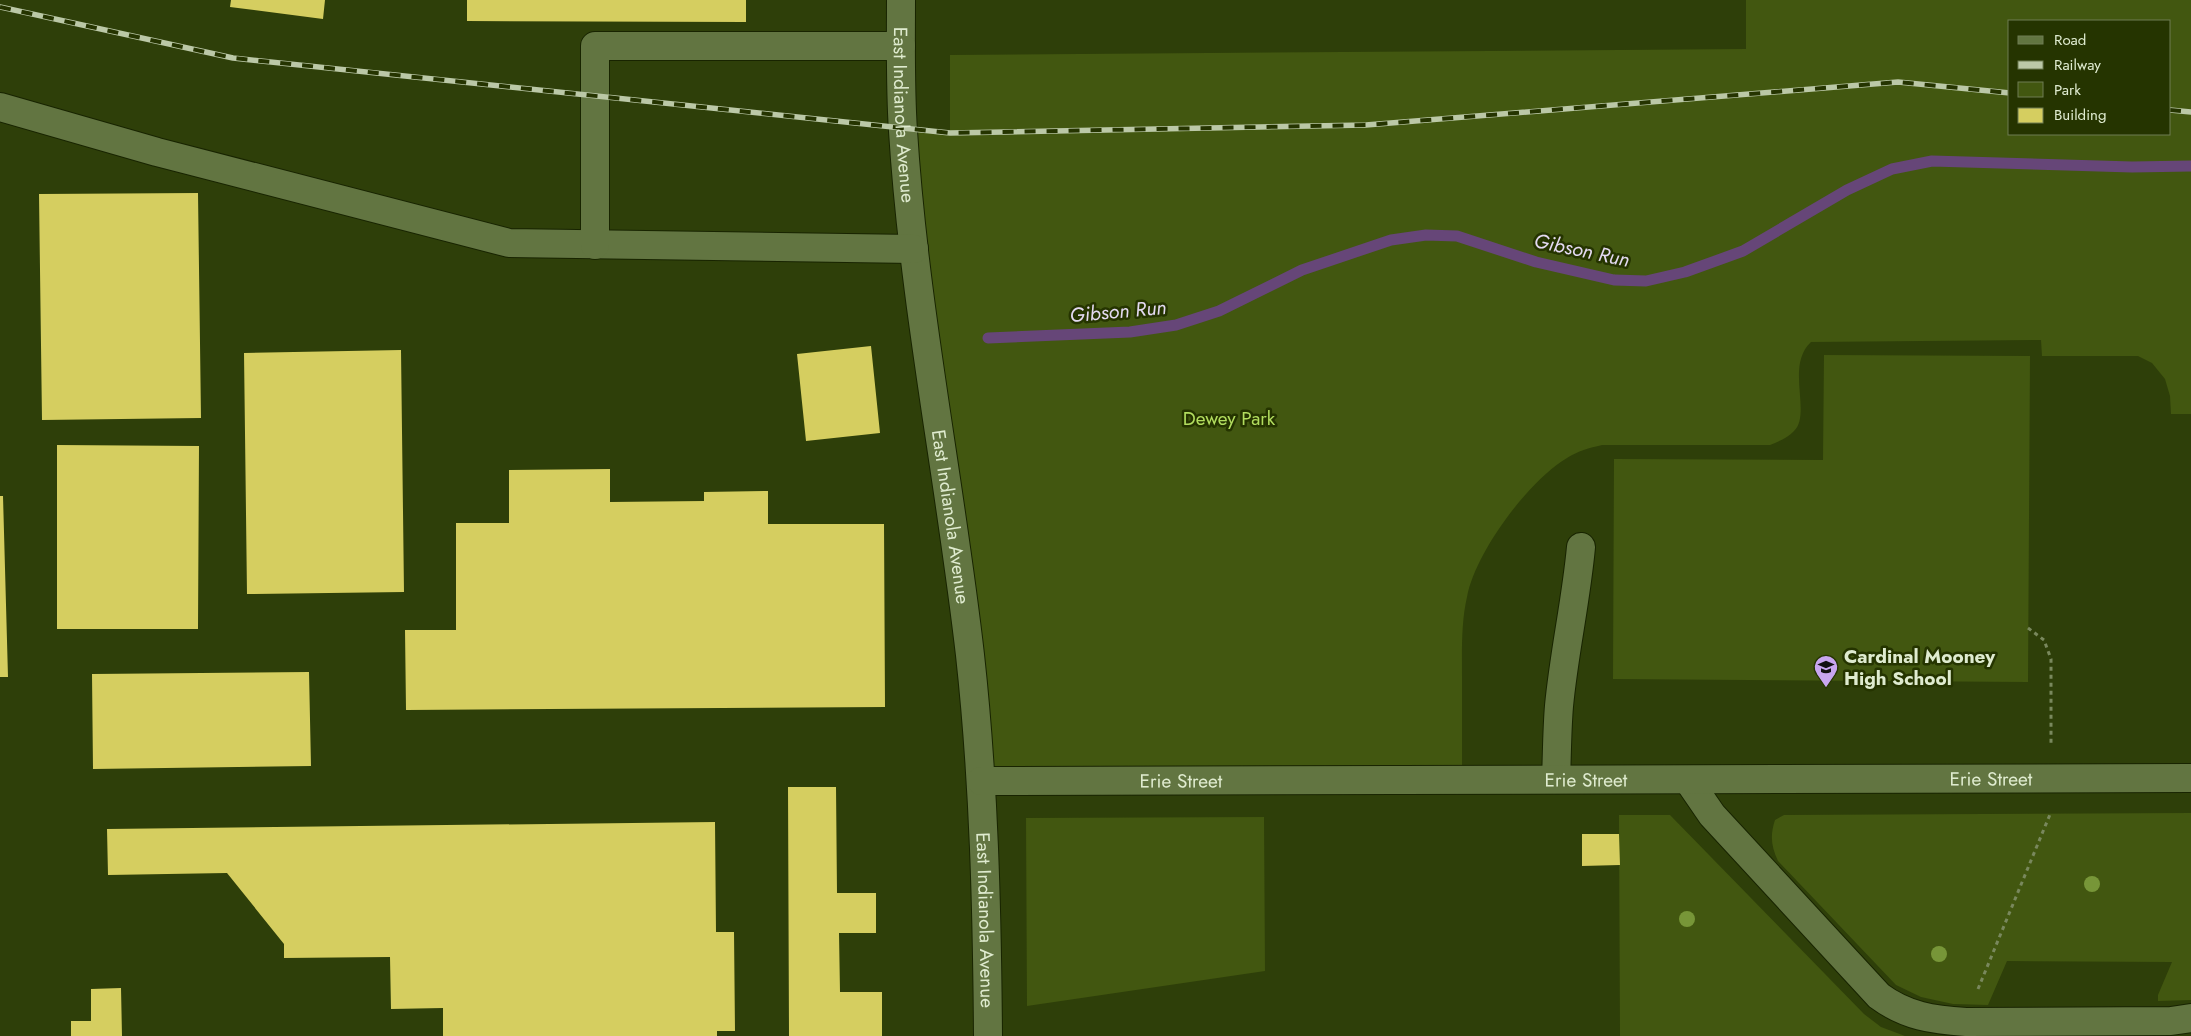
<svg xmlns="http://www.w3.org/2000/svg" width="2191" height="1036" font-family="Jost,sans-serif">
  <rect width="100%" height="100%" fill="#2e3f09"/>
  <path fill="#425710" fill-rule="evenodd" d="M1746 0H2191V414H2171L2170 396 2165 379 2152 363 2138 356H2042L2041 340 1811 342C1785 366 1812 413 1794 431 1788 438 1779 441 1770 445H1602C1589 448 1578 451 1567 458 1528 481 1475 553 1467 597 1461 623 1462 651 1462 677 1462 711 1462 745 1462 779L981 781 903 129 950 133V55L1746 49ZM2010 21H2170V134H2010Z
    M1824 355 2030 356 2028 682 1613 679 1614 459 1823 460Z
    M2191 813V1000L2158 1001V995L2172 962 2007 961 1988 1005 1953 1004 1921 997 1896 985 1778 861C1771 846 1770 835 1775 820L1784 815Z
    M1619 815H1670L1864 1014 1881 1027 1905 1036H1620Z
    M1264 817 1265 971 1027 1006 1026 818Z"/>
  <g fill="none" stroke-linecap="round" stroke-linejoin="round">
    <path stroke="#664678" stroke-width="11" d="M988 338 1130 332 1176 325 1219 311 1302 270 1391 240 1426 235 1457 236 1536 262 1614 280 1646 281 1685 272 1743 251 1847 190 1892 169 1932 161 2132 167 2191 166"/>
  </g>
  <path fill="#d5ce60" d="M231 0H325L323 19 230 7Z
    M467 0H746V22L467 21Z
    M198 193 201 418 42 420 39 194Z
    M871 346 880 433 806 441 797 354Z
    M401 350 404 592 247 594 244 353Z
    M57 445 199 446 198 629H57Z
    M610 469V502L704 501V492L768 491V524H884L885 707 406 710 405 630H456V523H509V470Z
    M0 496H3L8 677H0Z
    M309 672 311 766 93 769 92 674Z
    M788 787H836L837 893H876V933H839L840 992H882V1036H789Z
    M715 822 716 932H734L735 1031H717V1036H443V1008L391 1009 390 957 284 958V944L227 873 108 875 107 829Z
    M1582 834H1619L1620 865 1582 866Z
    M121 988 122 1036H71V1021H91V989Z"/>
  <g fill="none" stroke-linecap="round" stroke-linejoin="round">
    <g stroke="#182400" stroke-width="30">
      <g id="minor">
        <path id="s1" d="M901 0C901 43 900 87 903 131 914 306 950 480 970 655 984 782 987 909 988 1036"/>
        <path d="M0 107 157 152 509 243 914 249"/>
        <path d="M595 245V46H901"/>
        <path d="M1556 779C1557 755 1557 730 1559 706 1564 653 1576 601 1581 547"/>
        <path d="M1688 780 1712 815 1879 996C1906 1016 1933 1020 1966 1022L2171 1021 2191 1018"/>
        <path id="s2" d="M981 781 2191 778"/>
      </g>
    </g>
    <path stroke="#79885d" stroke-width="3" stroke-dasharray="4 4" stroke-linecap="butt" d="M2028 628 2044 640 2051 659V745
      M1978 989 2051 812"/>
    <use href="#minor" stroke="#627541" stroke-width="28"/>
    <g stroke="#bbc8a7" stroke-width="5.5">
      <path id="rail" d="M0 7 233 58 950 133 1366 125 1898 82 2010 93
        M2170 110 2191 112"/>
    </g>
    <use href="#rail" stroke="#253400" stroke-width="4" stroke-dasharray="11" stroke-linecap="butt"/>
  </g>
  <g fill="#779638">
    <circle cx="2092" cy="884" r="8"/>
    <circle cx="1687" cy="919" r="8"/>
    <circle cx="1939" cy="954" r="8"/>
  </g>
  <defs>
    <g id="school-pin" transform="scale(1.25)"><path d="M0 17L-7.5 6A9.5 9.5 0 1 1 7.5 6Z" fill="#c8a6ef" stroke="#253400"/><path d="M0-5L7-2L0 1L-7-2ZM-4 1L0 2.5L4 1V4Q0 6-4 4Z" fill="#111"/></g>
  </defs>
  <g fill-rule="evenodd">
    <use href="#school-pin" x="1826" y="667"/>
  </g>
  <g text-anchor="middle" stroke-width="5" stroke-linejoin="round" paint-order="stroke">
    <g font-size="19" fill="#dfebcf" stroke="#253400">
      <text dy="7" stroke="none"><textPath href="#s1" startOffset="115">East Indianola Avenue</textPath></text>
      <text dy="7" stroke="none"><textPath href="#s1" startOffset="520">East Indianola Avenue</textPath></text>
      <text dy="7" stroke="none"><textPath href="#s2" startOffset="1010">Erie Street</textPath></text>
      <text dy="7" stroke="none"><textPath href="#s2" startOffset="605">Erie Street</textPath></text>
      <text dy="7" stroke="none"><textPath href="#s2" startOffset="200">Erie Street</textPath></text>
      <text dy="7" stroke="none"><textPath href="#s1" startOffset="925">East Indianola Avenue</textPath></text>
    </g>
    <g font-size="19" fill="#b2dd5e" stroke="#253400">
      <text x="1229" y="425">Dewey Park</text>
    </g>
    <g font-size="19" font-weight="bold" fill="#dfebcf" stroke="#253400" text-anchor="start">
      <text x="1844" y="663">Cardinal Mooney<tspan x="1844" dy="22">High School</tspan></text>
    </g>
    <g font-size="20" font-style="italic" fill="#e4daf1" stroke="#253400">
      <text transform="translate(1582 250) rotate(12)" y="7">Gibson Run</text>
      <text transform="translate(1118 311) rotate(-5)" y="7">Gibson Run</text>
    </g>
  </g>
  <rect x="2008" y="20" width="162" height="115" fill="#253400" stroke="#6f7d53"/>
  <rect x="2018" y="36" width="25" height="8" fill="#627541" stroke="#6f7d53"/>
  <text x="2054" y="45" font-size="15" fill="#dfebcf">Road</text>
  <rect x="2018" y="61" width="25" height="8" fill="#bbc8a7" stroke="#6f7d53"/>
  <text x="2054" y="70" font-size="15" fill="#dfebcf">Railway</text>
  <rect x="2018" y="82" width="25" height="15" fill="#425710" stroke="#6f7d53"/>
  <text x="2054" y="95" font-size="15" fill="#dfebcf">Park</text>
  <rect x="2018" y="108" width="25" height="15" fill="#d5ce60" stroke="#6f7d53"/>
  <text x="2054" y="120" font-size="15" fill="#dfebcf">Building</text>
</svg>
